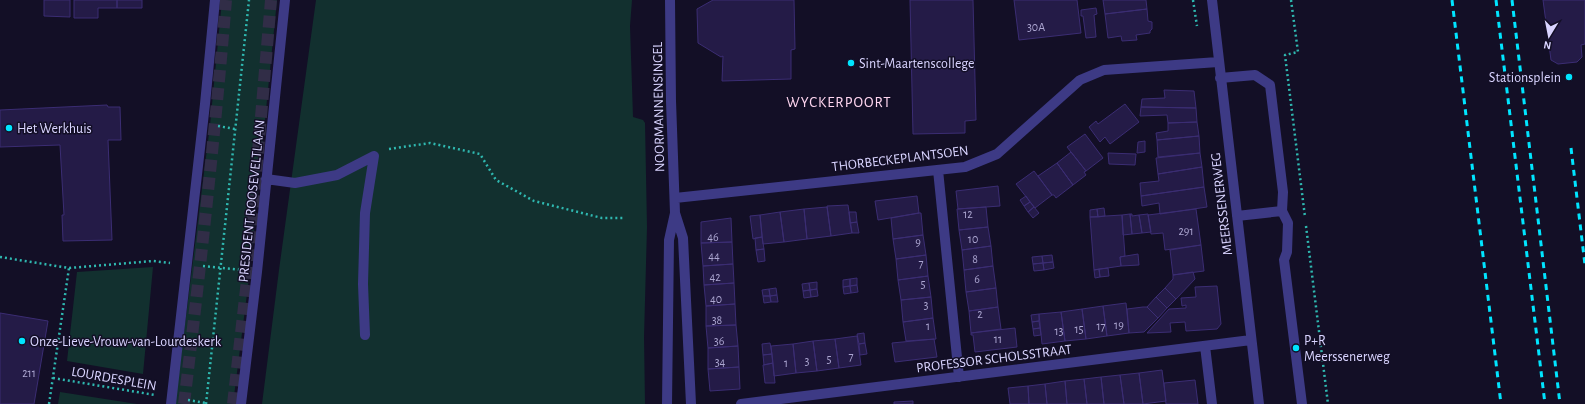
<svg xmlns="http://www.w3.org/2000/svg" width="1585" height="404" font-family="'Alegreya Sans',sans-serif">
  <rect width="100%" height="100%" fill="#130f26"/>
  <path fill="#12302f" d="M222 0H277L250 270 233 404H175L210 125Z
    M316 0H632L630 26 633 117 643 120 645 123 647 227 644 337 645 404H262L279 270Z
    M153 267 143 374 67 361 77 272Z
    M60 392 137 404H58Z"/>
  <path fill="#241b47" stroke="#3b2d73" d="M44 0H70V17L44 16Z
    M74 0H117V8H98V18H74Z
    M117 0H142V8H117Z
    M713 0H794L795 49 791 50V79L722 81 723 56 721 57 698 43 697 9Z
    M910 0H973L976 120 965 121V133L913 134Z
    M1014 0H1077L1081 33 1019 40Z
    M1103 0H1146L1147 9 1105 14Z
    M1543 0H1585V44L1581 45 1582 57 1577 62 1558 64 1551 60Z
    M1096 8 1097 14 1094 15 1096 37 1086 38 1083 16H1081V10Z
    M1147 9 1148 21 1152 22V29L1150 31V33L1136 35 1137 40 1122 41 1121 36 1108 38 1105 14Z
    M1164 90 1194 91 1196 108 1141 107 1142 99 1165 98Z
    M1125 104 1139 122 1110 144 1105 137 1100 142 1089 127 1096 121 1098 124Z
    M107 105 108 107H120L121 140H108L112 240 63 241 62 215H64L60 145 0 147V110Z
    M1141 107 1196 108 1197 122 1168 123 1167 115 1140 116Z
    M1197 122 1199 136 1157 140 1156 133 1168 131V123Z
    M1085 134 1103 158 1086 171 1067 147Z
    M1199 136 1200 153 1158 157 1157 140Z
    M1145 141V152L1137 153 1138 142Z
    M1071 152 1086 171 1084 172 1086 175 1073 185 1057 163Z
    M1108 153 1136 154 1135 165 1109 164Z
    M1200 153 1202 167 1158 174 1156 158Z
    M1057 163 1073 185 1056 198 1054 195H1052L1038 176Z
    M1202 167 1204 187 1141 196 1140 183 1159 181 1158 174Z
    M1034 171 1052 195 1035 208 1016 184Z
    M998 186 1000 206 958 209 956 191Z
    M1204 187 1207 207 1160 214 1159 203 1142 206 1141 196Z
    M917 196 919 213 878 220 875 201Z
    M1026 196 1030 202 1024 206 1020 200Z
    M1030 202 1034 207 1028 212 1024 206Z
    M848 205 852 233 831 236 827 206Z
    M827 207 831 236 807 239 804 209Z
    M986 207 988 227 959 230 957 209Z
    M1034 207 1039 213 1033 218 1028 212Z
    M1104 208 1105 216 1098 217 1097 209Z
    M804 209 807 239 784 242 780 212Z
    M1097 209 1098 217H1090V210Z
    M1196 209 1201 245 1165 250 1163 233 1151 234 1148 215Z
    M780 212 784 242 763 244 760 215Z
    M849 212H856L857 222 850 223Z
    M919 213H921L923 235 893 239 891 218Z
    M1130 214 1132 234 1123 235 1122 215Z
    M1130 214H1132V216L1139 215 1142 233 1132 234Z
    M1148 214 1151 232 1142 233 1139 215Z
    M760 215 762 237 753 239 750 216Z
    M1122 215 1125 256 1120 257 1121 266 1094 270 1090 217Z
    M731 218 732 242 701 243V222Z
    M857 222 859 233H852L850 223Z
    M988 227 991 246 962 250 959 230Z
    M923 235 926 255 896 259 893 239Z
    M762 237 764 249 756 250 755 238Z
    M732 242 733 264 703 266 701 243Z
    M1201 245 1204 271 1173 275 1170 250Z
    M991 246 993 266 964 270 962 250Z
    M764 249 765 261 758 262 756 250Z
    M1138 254 1139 265 1121 266 1120 257Z
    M926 255 928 276 898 280 896 259Z
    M1052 255 1053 262 1043 263 1042 256Z
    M1042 256 1043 263 1033 264 1032 257Z
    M1053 262 1054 268 1044 270 1043 263Z
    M1043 263 1044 270 1034 271 1033 264Z
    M733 264 734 283 704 285 703 266Z
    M993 266 996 288 966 292 964 270Z
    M1108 268 1109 276 1100 277 1099 269Z
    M1099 269 1100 277 1095 278 1094 270Z
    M1193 272 1195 279 1176 299 1165 288 1173 279V275Z
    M928 276 931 297 901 300 898 280Z
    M857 278V285L850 286V279Z
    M850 279V286L843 287V280Z
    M817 282V289L810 290 809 283Z
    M734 283 735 304 706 306 704 285Z
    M809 283 810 290 803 291 802 284Z
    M857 285 858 292 851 293 850 286Z
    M850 286 851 293 844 294 843 287Z
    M1217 286 1221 324 1217 329 1186 331 1185 322 1170 323 1171 332 1147 333 1169 309 1186 308V305L1182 306 1181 298 1196 297 1195 287Z
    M776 288 777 295 770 296 769 289Z
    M996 288 998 307 969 311 966 292Z
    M1165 288 1176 299 1167 308 1156 297Z
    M769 289 770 296H763L762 290Z
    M817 289 818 296 811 297 810 290Z
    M810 290 811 297 804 298 803 291Z
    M777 295 778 302H771L770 296Z
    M763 296H770L771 302 764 303Z
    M931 297 933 318 903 322 901 300Z
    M1156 297 1167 308 1158 318 1147 307Z
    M1126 303 1129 333 1107 336 1103 306Z
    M735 304 736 325 706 326V306Z
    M1103 306 1107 336 1086 339 1082 309Z
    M998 307 1001 329 971 333 969 311Z
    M1143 307H1147L1158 318 1144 332 1129 333 1127 309Z
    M1082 309 1086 339 1065 341 1061 312Z
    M1061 312 1065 341 1042 344 1039 314Z
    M0 313 48 321 34 404H0Z
    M1039 314V321L1032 322 1031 315Z
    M933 318 936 339 906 341 903 322Z
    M1039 321 1040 328 1033 329 1032 322Z
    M736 325 738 346 708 348 706 326Z
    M1015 328 1017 347 975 352 973 335H971V333Z
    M1040 328 1041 335 1034 336 1033 329Z
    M864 333 865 343 859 344 857 334Z
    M857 336 861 365 839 368 835 339Z
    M835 339 839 368 817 371 813 341Z
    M934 339 937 357 895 362 892 343Z
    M813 341 817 371 796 373 793 344Z
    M770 343 772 354 763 355 762 344Z
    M865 343 867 354 860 355 859 344Z
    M793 344 796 373 774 376 771 346Z
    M738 346 739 367 708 369V348Z
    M772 354 773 363 764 365 763 355Z
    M773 363 775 383H765L763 365Z
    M739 367 740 389 710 391 708 369Z
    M1162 370 1166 401 1143 404 1139 373Z
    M1139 373 1143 404H1124L1120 375Z
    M1120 375 1124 404H1104L1101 377Z
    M1101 377 1104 404H1087L1084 379Z
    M1084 379 1087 404H1067L1065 381Z
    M1195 380 1198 404H1166L1164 383Z
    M1065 381 1067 404H1047L1045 384Z
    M1045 384 1047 404H1029L1028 386Z
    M1028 386 1029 404H1010L1008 388Z
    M913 401V404H894V402Z"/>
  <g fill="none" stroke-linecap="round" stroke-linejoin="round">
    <path stroke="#312d47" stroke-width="12" stroke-dasharray="12 6" stroke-linecap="butt" d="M184 404C200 270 215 135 226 0
      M233 404 247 280 271 0"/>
    <path stroke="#2fb8b0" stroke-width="2.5" stroke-dasharray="2 3" stroke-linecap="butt" d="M1193 0 1197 26
      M1291 0 1298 52 1285 55 1305 217
      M218 126 235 129
      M389 149 430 143 480 154 496 180 534 201 602 218H625
      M1306 226 1328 404
      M0 257 69 268 153 261 170 263
      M203 266 242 270
      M53 378 155 395
      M188 400 206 403
      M49 404 69 268
      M206 404 249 0"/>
    <path stroke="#3d3a85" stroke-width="10" d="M670 0 671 101 675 213 683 238 691 404
      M1212 0 1259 404
      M1220 78 1255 75 1270 85 1283 192 1282 211 1288 223 1287 252 1284 260 1302 404
      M938 170 959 377
      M266 179 295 183 337 175 374 156
      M675 198 965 167 997 154 1080 80 1104 70 1218 62
      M1237 216 1282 211
      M365 335 363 284 365 213 374 156
      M1205 346 1212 404
      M171 404 205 104 215 0
      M241 404 257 272 285 0
      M667 404 669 240 675 213
      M741 404 1251 340"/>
    <path stroke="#00e5ff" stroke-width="3" stroke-dasharray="6 5" stroke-linecap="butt" d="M1452 0 1501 404
      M1496 0 1545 404
      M1512 0 1560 404
      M1571 148 1585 265"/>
  </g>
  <g fill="#00e5ff" stroke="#130f26" stroke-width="1.5">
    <circle cx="851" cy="63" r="4"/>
    <circle cx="1569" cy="77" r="4"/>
    <circle cx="9" cy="128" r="4"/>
    <circle cx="22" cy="341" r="4"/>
    <circle cx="1296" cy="348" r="4"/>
  </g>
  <g text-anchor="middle" stroke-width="3" stroke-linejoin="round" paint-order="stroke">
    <g font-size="12" fill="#aca6d1">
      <text x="1036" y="31">30A</text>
      <text x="968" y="218">12</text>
      <text x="1186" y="235">291</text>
      <text x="713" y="241">46</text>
      <text x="973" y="243">10</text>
      <text x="918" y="246">9</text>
      <text x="714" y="260">44</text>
      <text x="975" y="263">8</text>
      <text x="921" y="267">7</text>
      <text x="715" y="281">42</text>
      <text x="977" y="283">6</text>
      <text x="923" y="288">5</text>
      <text x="716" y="303">40</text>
      <text x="926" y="309">3</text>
      <text x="980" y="318">2</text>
      <text x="717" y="324">38</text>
      <text x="1119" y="329">19</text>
      <text x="928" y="330">1</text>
      <text x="1101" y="330">17</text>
      <text x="1079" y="333">15</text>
      <text x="1059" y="335">13</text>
      <text x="998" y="343">11</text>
      <text x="719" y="345">36</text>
      <text x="851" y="360">7</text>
      <text x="829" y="363">5</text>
      <text x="807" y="365">3</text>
      <text x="720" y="366">34</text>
      <text x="786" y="367">1</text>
      <text x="29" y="377">211</text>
    </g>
    <g font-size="14" fill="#d9d4ff" stroke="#130f26" text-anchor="start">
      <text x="859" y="68">Sint-Maartenscollege</text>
      <text x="1561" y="82" text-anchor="end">Stationsplein</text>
      <text x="17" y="133">Het Werkhuis</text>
      <text x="1304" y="345">P+R<tspan x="1304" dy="16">Meerssenerweg</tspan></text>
      <text x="30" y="346">Onze-Lieve-Vrouw-van-Lourdeskerk</text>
    </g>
    <g font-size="14" fill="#d9d4ff" stroke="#130f26">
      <text transform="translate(658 107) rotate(-91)" y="5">NOORMANNENSINGEL</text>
      <text transform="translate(900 158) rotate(-7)" y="5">THORBECKEPLANTSOEN</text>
      <text transform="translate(251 201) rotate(-84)" y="5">PRESIDENT ROOSEVELTLAAN</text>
      <text transform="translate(1221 204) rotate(-97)" y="5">MEERSSENERWEG</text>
      <text transform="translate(994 358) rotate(-7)" y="5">PROFESSOR SCHOLSSTRAAT</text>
      <text transform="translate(114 378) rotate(10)" y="5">LOURDESPLEIN</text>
    </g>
    <g font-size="15" letter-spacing="1" fill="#ffd6f0" stroke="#130f26">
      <text x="839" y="107">WYCKERPOORT</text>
    </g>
  </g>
  <g transform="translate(1549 36) rotate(190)" stroke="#130f26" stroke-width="3" paint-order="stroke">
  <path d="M0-3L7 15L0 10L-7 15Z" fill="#d9d4ff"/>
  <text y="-6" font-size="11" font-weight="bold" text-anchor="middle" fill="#d9d4ff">N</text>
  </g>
</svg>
